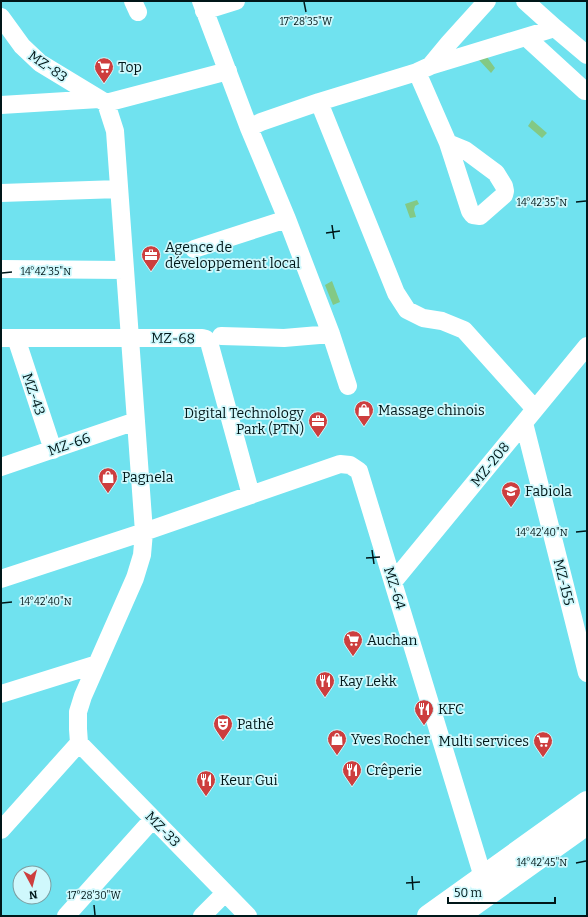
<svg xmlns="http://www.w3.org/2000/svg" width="588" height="917" font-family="Bitter,serif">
  <rect width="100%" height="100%" fill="#70e2ef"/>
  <path fill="#83c985" d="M487 57 495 68 491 73 479 60Z
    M532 120 547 133 542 138 528 126Z
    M417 200 419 204 415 206 414 210 416 217 410 218 405 204Z
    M332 281 340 302 333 305 325 285Z"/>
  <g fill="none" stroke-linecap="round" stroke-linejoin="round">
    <path stroke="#fff" stroke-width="18" d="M133 1 138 12
      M201 1 249 128 287 219 331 334 348 386
      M525 1 555 28 587 55
      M204 11 236 1
      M1 17 22 46 40 63 106 103
      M526 37 585 91 587 89
      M430 66 449 43 487 1
      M417 72 448 143
      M319 102 396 293 407 310 423 318 442 321 464 330 535 409
      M106 103 228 71
      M1 105 99 99
      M249 128 261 122 319 102 417 72 430 66 555 28
      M448 143 465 150 496 173 504 186 505 191 504 195 480 216 473 215 470 211Z
      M1 193 119 189
      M194 249 287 219
      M1 269 125 270
      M221 336 284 338 331 334
      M1 338H202L206 339 209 342 251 495
      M16 338 53 450
      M524 423 587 673
      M1 467 136 421
      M1 579 144 532 340 464 350 465 359 471 483 877
      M393 582 587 346
      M1 694 97 664
      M79 743 248 916
      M1 830 79 743 78 729V712L83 696 135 578 142 555 144 532 115 131 106 103
      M66 916 153 819
      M202 916 225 893"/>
    <path stroke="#fff" stroke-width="22" d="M428 916 587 802
      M458 916 587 824"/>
  </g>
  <path fill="none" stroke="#001719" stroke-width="1.5" d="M304 2 306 12M576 202 586 201M332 225 334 239M326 233 340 231M2 273 12 272M576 532 586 531M372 550 374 564M366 558 380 557M2 603 12 602M576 863 586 861M412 876 413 890M406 883 420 882M94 905 95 915"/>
  <defs>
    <g id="supermarket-pin" transform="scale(1)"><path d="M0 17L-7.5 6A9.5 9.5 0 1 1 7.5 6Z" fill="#cd3e3e" stroke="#cff8fc"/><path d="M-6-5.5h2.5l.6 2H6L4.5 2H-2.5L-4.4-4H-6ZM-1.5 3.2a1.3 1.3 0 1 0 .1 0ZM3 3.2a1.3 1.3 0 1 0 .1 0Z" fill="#fff"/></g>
    <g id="office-pin" transform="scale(1)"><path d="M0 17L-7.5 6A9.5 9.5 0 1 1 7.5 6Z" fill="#cd3e3e" stroke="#cff8fc"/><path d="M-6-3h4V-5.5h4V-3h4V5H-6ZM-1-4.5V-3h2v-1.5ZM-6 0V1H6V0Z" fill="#fff"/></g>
    <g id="shop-pin" transform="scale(1)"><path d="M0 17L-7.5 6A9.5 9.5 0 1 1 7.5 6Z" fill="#cd3e3e" stroke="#cff8fc"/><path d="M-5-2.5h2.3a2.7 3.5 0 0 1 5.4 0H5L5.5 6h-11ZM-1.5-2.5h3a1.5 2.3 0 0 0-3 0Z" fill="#fff"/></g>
    <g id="school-pin" transform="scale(1)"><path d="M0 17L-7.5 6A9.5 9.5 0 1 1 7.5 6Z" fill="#cd3e3e" stroke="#cff8fc"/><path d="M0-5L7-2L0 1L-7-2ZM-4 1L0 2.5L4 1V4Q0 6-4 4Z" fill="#fff"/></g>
    <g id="restaurant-pin" transform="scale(1)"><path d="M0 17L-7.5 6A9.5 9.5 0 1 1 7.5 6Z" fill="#cd3e3e" stroke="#cff8fc"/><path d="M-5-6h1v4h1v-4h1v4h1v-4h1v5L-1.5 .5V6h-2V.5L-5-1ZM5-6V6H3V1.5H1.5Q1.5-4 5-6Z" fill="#fff"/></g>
    <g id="theatre-pin" transform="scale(1)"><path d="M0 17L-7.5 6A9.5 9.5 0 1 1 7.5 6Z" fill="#cd3e3e" stroke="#cff8fc"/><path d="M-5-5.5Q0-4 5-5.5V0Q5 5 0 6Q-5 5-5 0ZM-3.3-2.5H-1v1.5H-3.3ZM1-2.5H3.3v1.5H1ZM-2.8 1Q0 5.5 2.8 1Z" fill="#fff"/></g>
  </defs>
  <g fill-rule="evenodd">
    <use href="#supermarket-pin" x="104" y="67"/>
    <use href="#office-pin" x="151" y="255"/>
    <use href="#shop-pin" x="364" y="410"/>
    <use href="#office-pin" x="318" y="421"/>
    <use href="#shop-pin" x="108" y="477"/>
    <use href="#school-pin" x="511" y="491"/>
    <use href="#supermarket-pin" x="353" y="640"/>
    <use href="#restaurant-pin" x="325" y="681"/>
    <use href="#restaurant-pin" x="424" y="709"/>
    <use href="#theatre-pin" x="223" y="724"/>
    <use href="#shop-pin" x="337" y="739"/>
    <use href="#supermarket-pin" x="543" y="741"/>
    <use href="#restaurant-pin" x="352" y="770"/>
    <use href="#restaurant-pin" x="206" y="780"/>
  </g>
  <g text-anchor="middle" stroke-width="3.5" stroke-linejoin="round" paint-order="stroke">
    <g font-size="14" fill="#001719" stroke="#cff8fc">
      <text transform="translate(48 66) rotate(35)" y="5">MZ-83</text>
      <text transform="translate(173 338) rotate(1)" y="5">MZ-68</text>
      <text transform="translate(34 394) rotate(71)" y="5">MZ-43</text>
      <text transform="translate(69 444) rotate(-19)" y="5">MZ-66</text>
      <text transform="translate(490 464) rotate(-51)" y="5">MZ-208</text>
      <text transform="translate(564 582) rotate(76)" y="5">MZ-155</text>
      <text transform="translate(395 588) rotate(73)" y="5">MZ-64</text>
      <text transform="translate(163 829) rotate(46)" y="5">MZ-33</text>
    </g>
    <g font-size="14" fill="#001719" stroke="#cff8fc" text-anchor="start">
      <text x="118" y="72">Top</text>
      <text x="165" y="252">Agence de<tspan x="165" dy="16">développement local</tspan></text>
      <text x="378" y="415">Massage chinois</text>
      <text x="304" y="418" text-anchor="end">Digital Technology<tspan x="304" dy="16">Park (PTN)</tspan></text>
      <text x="122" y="482">Pagnela</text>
      <text x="525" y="496">Fabiola</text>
      <text x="367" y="645">Auchan</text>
      <text x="339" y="686">Kay Lekk</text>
      <text x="438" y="714">KFC</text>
      <text x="237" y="729">Pathé</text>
      <text x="351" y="744">Yves Rocher</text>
      <text x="529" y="746" text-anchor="end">Multi services</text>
      <text x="366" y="775">Crêperie</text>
      <text x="220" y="785">Keur Gui</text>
    </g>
  </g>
  <g font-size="10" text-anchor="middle" fill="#001719" stroke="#cff8fc" stroke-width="3.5" stroke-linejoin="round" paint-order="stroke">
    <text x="306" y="25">17°28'35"W</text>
    <text x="542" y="206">14°42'35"N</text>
    <text x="46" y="275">14°42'35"N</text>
    <text x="542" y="536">14°42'40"N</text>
    <text x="46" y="605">14°42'40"N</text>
    <text x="542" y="866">14°42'45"N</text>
    <text x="94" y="899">17°28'30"W</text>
  </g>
  <rect width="588" height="917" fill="none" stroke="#001719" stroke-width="4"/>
  <g transform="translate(32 885) rotate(173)"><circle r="19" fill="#cff8fc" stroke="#7c9ea1"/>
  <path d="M0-3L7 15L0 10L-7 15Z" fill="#cd3e3e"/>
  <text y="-6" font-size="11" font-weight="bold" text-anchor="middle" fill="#001719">N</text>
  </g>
  <path d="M448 897v6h107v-6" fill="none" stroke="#001719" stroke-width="2"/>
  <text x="454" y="897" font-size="12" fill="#001719" stroke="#cff8fc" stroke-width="3" paint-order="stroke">50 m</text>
</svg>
